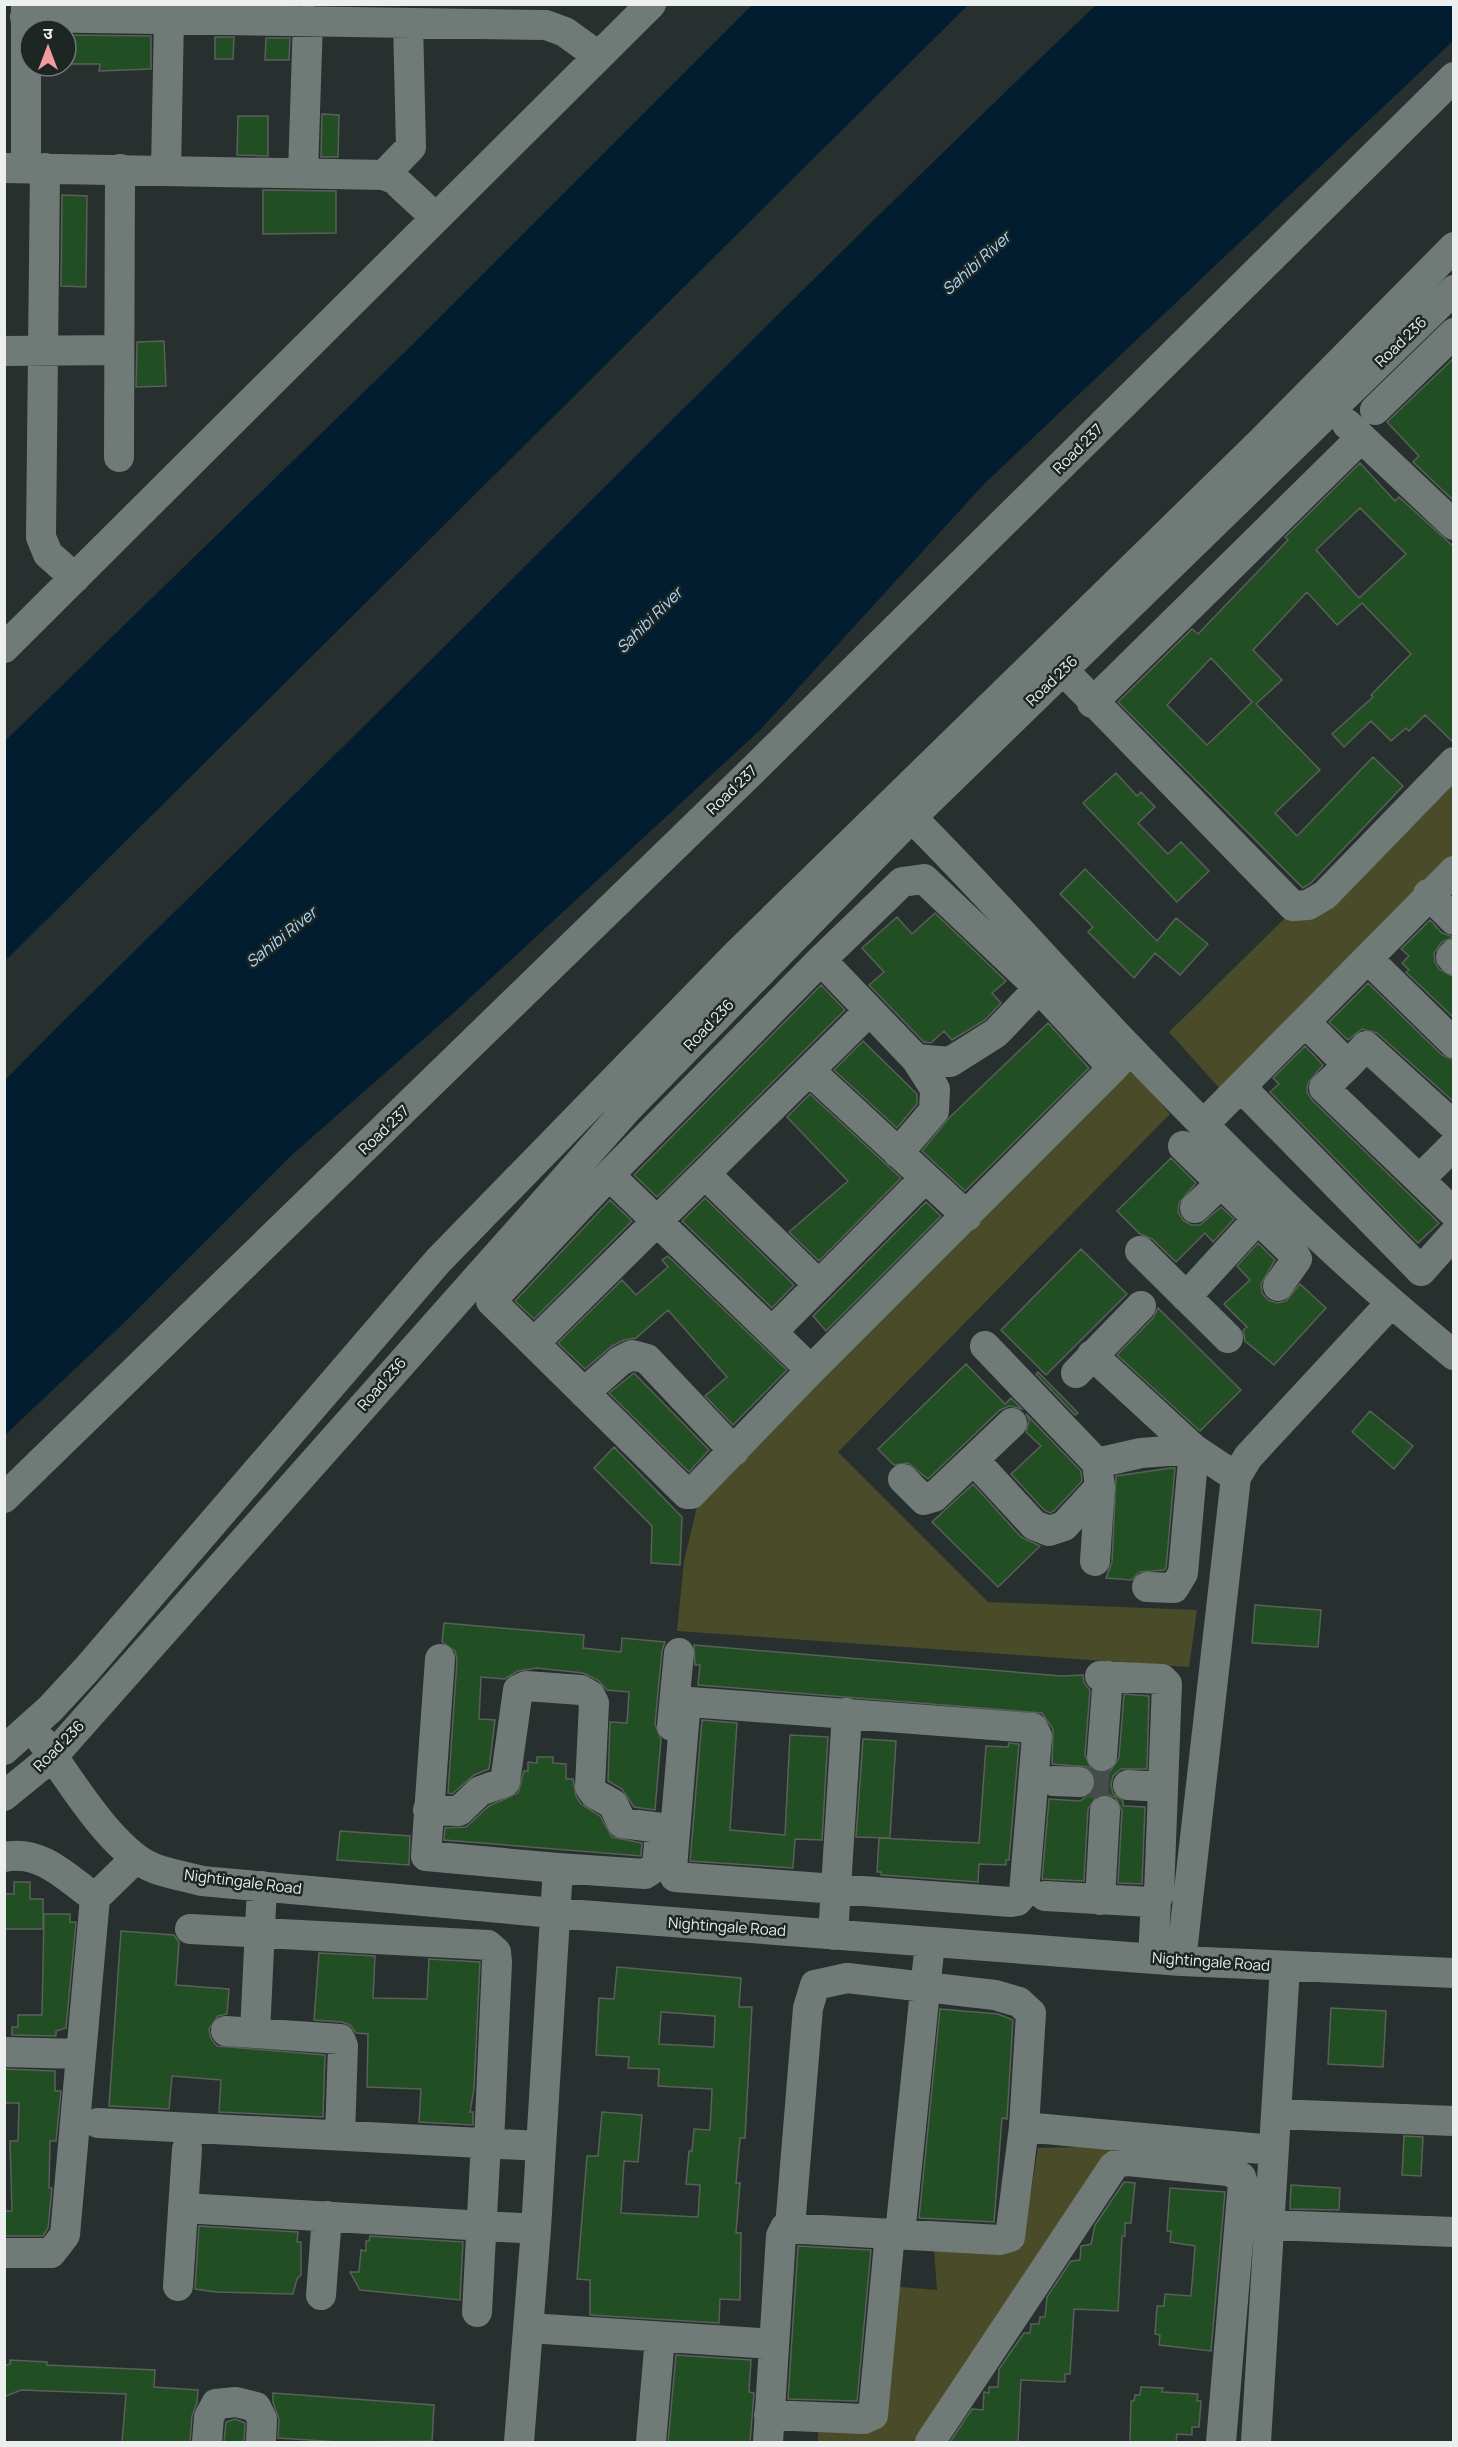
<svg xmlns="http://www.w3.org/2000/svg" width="1458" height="2447" font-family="Manrope,'Noto Sans Devanagari',sans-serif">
  <rect width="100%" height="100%" fill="#27302e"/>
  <path fill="#494b29" d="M1453 753V864L1220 1089 1169 1032Z
    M1129 1066 1170 1114 838 1452 988 1602 1197 1610 1189 1667 677 1631 684 1561 697 1507Z
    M1117 2146 914 2442H818V2420L873 2425 888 2286 937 2290 934 2250 1022 2248 1038 2148Z"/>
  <path fill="#021d30" d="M752 5H968L5 961V741L408 349Z
    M1096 5H1453V41L984 484 760 730 460 1007 293 1154 129 1318 5 1435V1080C122 961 243 846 361 729 606 487 847 242 1096 5Z"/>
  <path fill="#224e24" stroke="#5a6059" stroke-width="1.5" fill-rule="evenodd" d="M66 35 151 36V69L99 71 100 64H66Z
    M215 37H234L233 59H215Z
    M266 38H290L289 60H265Z
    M322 114 339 115 338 157H321Z
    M238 116H268V156L237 155Z
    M263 190 336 191V233L263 234Z
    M62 195 87 196 86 287 61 286Z
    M164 341 166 386 136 387 137 342Z
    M1454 358V501L1413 462 1419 456 1387 422Z
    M1360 463 1395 501 1399 497 1454 547V743L1425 715 1409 731 1406 728 1391 741 1371 721 1344 747 1332 734 1373 697 1371 695 1411 654 1362 603 1337 625 1307 592 1253 650 1282 680 1256 704 1320 770 1275 813 1297 836 1373 757 1403 786 1311 883 1303 888 1118 702 1192 629 1198 634 1288 540 1285 537ZM1360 508 1406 554 1359 598 1316 550ZM1211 658 1252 702 1207 745 1167 705Z
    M1116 773 1137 796 1141 792 1155 807 1138 823 1168 854 1181 842 1209 871 1177 902 1083 803Z
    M1085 869 1157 941 1176 918 1208 944 1180 975 1155 953 1134 978 1088 932 1093 927 1060 894Z
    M935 913 1006 981 992 993 1001 1003 985 1020 952 1040 944 1031 931 1043 924 1042 869 985 884 972 862 948 897 917 912 934Z
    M1430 920 1442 933 1454 937 1442 942 1434 953 1435 962 1439 969 1454 977V1018L1406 972 1409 970 1402 963 1409 956 1401 949Z
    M1368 983 1442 1055 1454 1060V1102L1377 1033 1362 1029 1348 1040 1329 1022Z
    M821 985 845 1010 657 1197 634 1175Z
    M1048 1023 1089 1068 965 1191 922 1151 949 1118Z
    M863 1041 917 1094V1104L897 1128 834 1070Z
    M1305 1046 1323 1065 1308 1083 1307 1092 1312 1100 1439 1223 1418 1243 1270 1092 1279 1084 1273 1078Z
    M810 1094 901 1178 819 1261 789 1232 848 1181 787 1117Z
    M1171 1158 1196 1183 1179 1203 1178 1212 1183 1220 1191 1225H1200L1221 1207 1234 1219 1213 1242 1205 1233 1176 1262 1152 1239 1140 1234 1117 1211Z
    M705 1198 794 1285 772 1308 682 1221Z
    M610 1200 632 1221 534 1319 515 1301Z
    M926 1202 941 1216 826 1331 813 1316Z
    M1258 1243 1275 1260 1261 1284 1262 1293 1268 1300 1277 1303 1286 1301 1300 1284 1326 1308 1274 1365 1245 1341 1243 1330 1247 1327 1224 1304 1250 1280 1237 1266Z
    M1081 1249 1127 1294 1046 1375 1001 1330Z
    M668 1256 787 1370 733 1425 705 1396 727 1377 668 1310 636 1338 624 1340 612 1346 585 1369 558 1343 622 1280 636 1295 668 1267 662 1260Z
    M1158 1308 1241 1390 1200 1431 1117 1355 1153 1318Z
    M966 1364 1005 1404 1011 1398 1022 1409 1009 1406 1000 1410 928 1479 908 1463 894 1465 878 1449Z
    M1038 1372 1078 1413 1075 1415 1036 1374Z
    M634 1373 709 1450 689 1472 609 1393Z
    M1370 1411 1413 1446 1394 1469 1352 1432Z
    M1026 1414 1081 1471 1082 1481 1054 1511 1050 1513 1044 1510 1011 1474 1041 1446 1026 1432 1029 1420Z
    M614 1447 682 1517 680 1565 651 1563 652 1526 594 1468Z
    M1171 1468H1175L1166 1568 1164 1570 1139 1572 1132 1580 1106 1578 1112 1562 1116 1476Z
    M973 1484 1021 1537 1040 1546 998 1587 932 1522Z
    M1255 1605 1321 1610 1318 1647 1252 1643Z
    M444 1623 584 1635 583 1648 621 1652 622 1638 665 1642 662 1651 655 1724 661 1739 655 1810 634 1807 622 1789 608 1781 610 1722 627 1723 629 1692 607 1690 598 1680 583 1673 537 1668 518 1671 505 1679 481 1677 479 1719 495 1720 489 1769 474 1775 452 1794 448 1793 457 1660 455 1651 442 1642Z
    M694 1645 1061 1676 1083 1675 1084 1683 1090 1690 1085 1755 1092 1770 1100 1773 1110 1771 1119 1758 1124 1694 1149 1696 1147 1769H1121L1113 1776 1111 1785 1113 1793 1123 1801V1806L1145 1807 1142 1884 1118 1883 1122 1811 1115 1797 1105 1794 1097 1796 1088 1809 1084 1881 1042 1879 1049 1799 1080 1801 1093 1792 1096 1782 1094 1773 1088 1767 1052 1764 1053 1729 1042 1713 698 1685 700 1665H695Z
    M702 1720 737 1723 730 1830 785 1835 790 1735 828 1737 822 1840 795 1839 793 1868 690 1861Z
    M863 1739 896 1741 890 1838 856 1837Z
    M1009 1743 1019 1744 1009 1860H1006V1865L979 1864 978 1882 881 1875V1872H877L879 1838 979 1843 986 1746 1008 1747Z
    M537 1757H553V1763L566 1764V1779H573L576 1796 581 1804 600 1816 612 1837 642 1843 641 1856 444 1840 445 1828 466 1827 489 1806 518 1793 524 1771H528V1762L537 1763Z
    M340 1831 410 1836 409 1865 337 1860Z
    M14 1882H30V1899H43V1929H4V1894H14Z
    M44 1914H70V1922H76L66 2028 56 2031V2036L12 2035V2027H18V2015H42Z
    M121 1931 174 1935 179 1942 176 1985 229 1989 227 2014 218 2016 209 2029 211 2039 217 2046 325 2055 323 2117 219 2112 221 2080 172 2076 169 2109 109 2106Z
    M319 1953 375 1956 373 1998 427 1999 429 1959 480 1962 474 2089 470 2112H473V2125L419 2122 421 2089 367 2087 368 2034 356 2033 350 2025 342 2022 314 2020Z
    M617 1967 741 1978 739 2007H752L745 2138H740L736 2183H740L736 2233H741L740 2300 720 2299 719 2323 590 2315V2280L577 2279 587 2156H598L602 2112 642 2115 638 2162 624 2161 621 2213 698 2217 700 2185 686 2184 689 2151H692L694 2129 710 2130 712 2089 658 2086 659 2069 628 2068 629 2057 596 2055 599 1998 614 1999ZM661 2012 715 2016 714 2047 659 2044Z
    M1331 2008 1386 2011 1383 2067 1328 2064Z
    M940 2009 998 2014 1013 2020 1007 2119 1002 2118 994 2222 919 2218Z
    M4 2069 55 2071V2091H61L56 2141H50L49 2188H52L48 2228 43 2236H4L5 2211H12L10 2141H18L19 2103H4Z
    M1404 2136 1423 2137 1421 2176 1402 2175Z
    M1124 2182 1135 2183 1131 2223H1125V2236H1122L1118 2311 1074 2309 1070 2374H1065V2382L1021 2380 1018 2442H950L972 2409 983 2410 984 2392 989 2393V2387H998L999 2369 1024 2333H1030L1031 2324H1039L1040 2317H1045L1047 2297 1071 2261 1080 2260 1081 2246 1091 2244 1095 2225Z
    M1291 2185 1340 2188 1339 2210 1290 2209Z
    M1170 2188 1225 2192 1211 2351 1159 2345 1160 2335 1155 2334 1157 2306H1164L1165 2294 1191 2296 1195 2246 1170 2242 1171 2231H1167Z
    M199 2226 298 2232 297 2242H301V2275L297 2279 293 2294 216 2292 195 2289Z
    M370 2236 463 2242 460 2300 360 2290 350 2272H359L361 2250 366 2251V2241H369Z
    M798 2246 871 2250 857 2401 788 2399Z
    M676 2355 751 2360 749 2392 754 2393 750 2442H668Z
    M10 2360 47 2362V2365L155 2370 154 2387 198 2390 197 2403 192 2416 190 2442H122L126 2394 21 2390 4 2397V2366L10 2364Z
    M1141 2387 1163 2388 1162 2392 1198 2394 1197 2401H1201L1199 2427H1192V2435L1177 2434 1176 2442H1130L1131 2401H1134L1135 2395H1140Z
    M273 2393 434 2405 432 2441 339 2442 278 2438 279 2419 273 2402Z
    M235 2419 245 2423 244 2442H224L226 2422Z"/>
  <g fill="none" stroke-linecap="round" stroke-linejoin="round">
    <path stroke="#444d4b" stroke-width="30" stroke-dasharray="30 15" stroke-linecap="butt" d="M1079 1782 1128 1785"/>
    <path stroke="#707b78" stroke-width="30" d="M26 4V168
      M25 17 546 25 565 32 598 56
      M4 168 384 175 394 179 436 218
      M45 168 41 537 48 554 75 578
      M166 170 169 18
      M303 173 308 20
      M384 175 411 147 408 23
      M4 351 119 350
      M1375 410 1454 333
      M1347 424 1454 525
      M119 457 120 169
      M4 648 651 4
      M1063 670 1293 906 1308 905 1325 895 1454 762
      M1092 703 1361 438
      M898 804C978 882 1051 967 1128 1047 1231 1155 1338 1261 1454 1355
      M1428 894 1454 920
      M1454 954 1451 957 1454 960
      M1368 959 1454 1043
      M821 960 902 882 924 879 1039 988
      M1305 1022 1348 1065 1324 1088 1454 1213
      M1348 1065 1366 1046 1454 1126
      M1113 1068 1039 988 996 1033 950 1062 916 1059 821 960 609 1175 491 1301 687 1494H691L811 1370 1113 1068 1130 1049
      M810 1071 967 1216
      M1241 1087 1421 1271 1454 1234
      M1204 1124 1454 871
      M1183 1146 1294 1254 1297 1259 1278 1286
      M898 1153 934 1111 935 1089 916 1059
      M705 1174 819 1285
      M609 1175 811 1370
      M1420 1179 1454 1145
      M1195 1208 1221 1183
      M1140 1251 1228 1338
      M1186 1297 1271 1204
      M772 1332 925 1178
      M534 1343 869 1011
      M1092 1355 1194 1449 1236 1477
      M1076 1373 1141 1306
      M584 1393 620 1361 632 1355 647 1359 734 1451
      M974 1460 1034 1525 1049 1531 1064 1526 1100 1487 1097 1463 985 1346
      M1097 1463 1141 1453 1194 1449
      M903 1479 924 1500 934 1497 1012 1423
      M4 1498 754 769 1454 77
      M1095 1561 1100 1487
      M1147 1587 1174 1588 1183 1573 1194 1449
      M440 1659 426 1856 558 1868
      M690 1702 1033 1728 1037 1736 1024 1893 1017 1901 1011 1902 675 1877 672 1868 685 1712Z
      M672 1726 679 1653
      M42 1741C68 1777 109 1846 149 1866 165 1874 185 1876 202 1881L554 1913 1181 1961 1454 1973
      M4 1750 50 1709 87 1669 438 1261 737 954 1261 442 1454 247
      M1102 1756 1108 1676
      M1054 1781 1079 1782
      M1128 1785 1163 1787
      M4 1796 53 1756 628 1108 912 817 1454 290
      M428 1810 459 1811 480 1791 505 1782 518 1690 526 1686 581 1690 590 1695 594 1703 590 1787 595 1794 613 1804 622 1823 661 1828
      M4 1857C41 1849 67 1878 95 1898
      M1045 1896 1150 1902 1156 1900 1159 1894 1167 1684 1162 1679 1100 1676
      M1100 1900 1105 1811
      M190 1929 488 1945 496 1952 497 1962 489 2143
      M833 1935 847 1713
      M1153 1958 1156 1900
      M1181 1961 1236 1477 1248 1457 1390 1304
      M226 2031 340 2039 343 2046 340 2135
      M255 2033 262 1886
      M4 2052 81 2054
      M1276 2114 1454 2121
      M98 2123 540 2146
      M1024 2127 1273 2150
      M183 2208 536 2229
      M1269 2225 1454 2232
      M900 2234 930 1942
      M4 2253H51L65 2235 95 1898 136 1858
      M178 2286 187 2149
      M321 2295 327 2216
      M477 2312 485 2160
      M529 2328 774 2344
      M769 2415 864 2419 873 2415 890 2233
      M207 2442 209 2417 216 2404 236 2402 256 2407 262 2419 261 2442
      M519 2442 536 2229 558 1868 645 1874 657 1866 660 1833
      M651 2442 660 2337
      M768 2442 781 2236 785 2228 1000 2240 1010 2237 1024 2127 1031 2013 1019 2002 995 1995 847 1978 815 1985 808 2008 790 2227
      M930 2442 1113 2167 1120 2162 1128 2161 1228 2171 1241 2177 1243 2183 1221 2442
      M1256 2442 1285 1967"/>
  </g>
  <g text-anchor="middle" stroke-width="5" stroke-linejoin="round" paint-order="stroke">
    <g font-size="15" fill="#ebf0ef" stroke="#1e2624">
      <text transform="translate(1401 342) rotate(-44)" y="5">Road 236</text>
      <text transform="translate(1078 449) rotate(-45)" y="5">Road 237</text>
      <text transform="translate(1052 681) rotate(-44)" y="5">Road 236</text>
      <text transform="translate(732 790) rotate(-44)" y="5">Road 237</text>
      <text transform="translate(709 1025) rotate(-46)" y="5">Road 236</text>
      <text transform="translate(384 1130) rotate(-44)" y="5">Road 237</text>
      <text transform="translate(382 1384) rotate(-49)" y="5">Road 236</text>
      <text transform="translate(59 1746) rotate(-45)" y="5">Road 236</text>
      <text transform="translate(243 1882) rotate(7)" y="5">Nightingale Road</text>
      <text transform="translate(727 1927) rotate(4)" y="5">Nightingale Road</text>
      <text transform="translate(1211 1962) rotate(4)" y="5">Nightingale Road</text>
    </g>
    <g font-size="16" font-style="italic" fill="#acd8fc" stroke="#1e2624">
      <text transform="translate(976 263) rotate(-42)" y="6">Sahibi River</text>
      <text transform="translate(649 620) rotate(-45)" y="6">Sahibi River</text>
      <text transform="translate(281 937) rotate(-39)" y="6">Sahibi River</text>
    </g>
  </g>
  <rect width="1458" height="2447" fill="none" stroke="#ebf0ef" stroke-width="12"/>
  <g transform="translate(48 48)"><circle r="28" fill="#1e2624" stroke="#707775" stroke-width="1.5"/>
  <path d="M0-4.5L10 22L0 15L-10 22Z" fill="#f49aa4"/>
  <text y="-9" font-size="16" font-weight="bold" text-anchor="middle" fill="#ebf0ef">उ</text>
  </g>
</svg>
